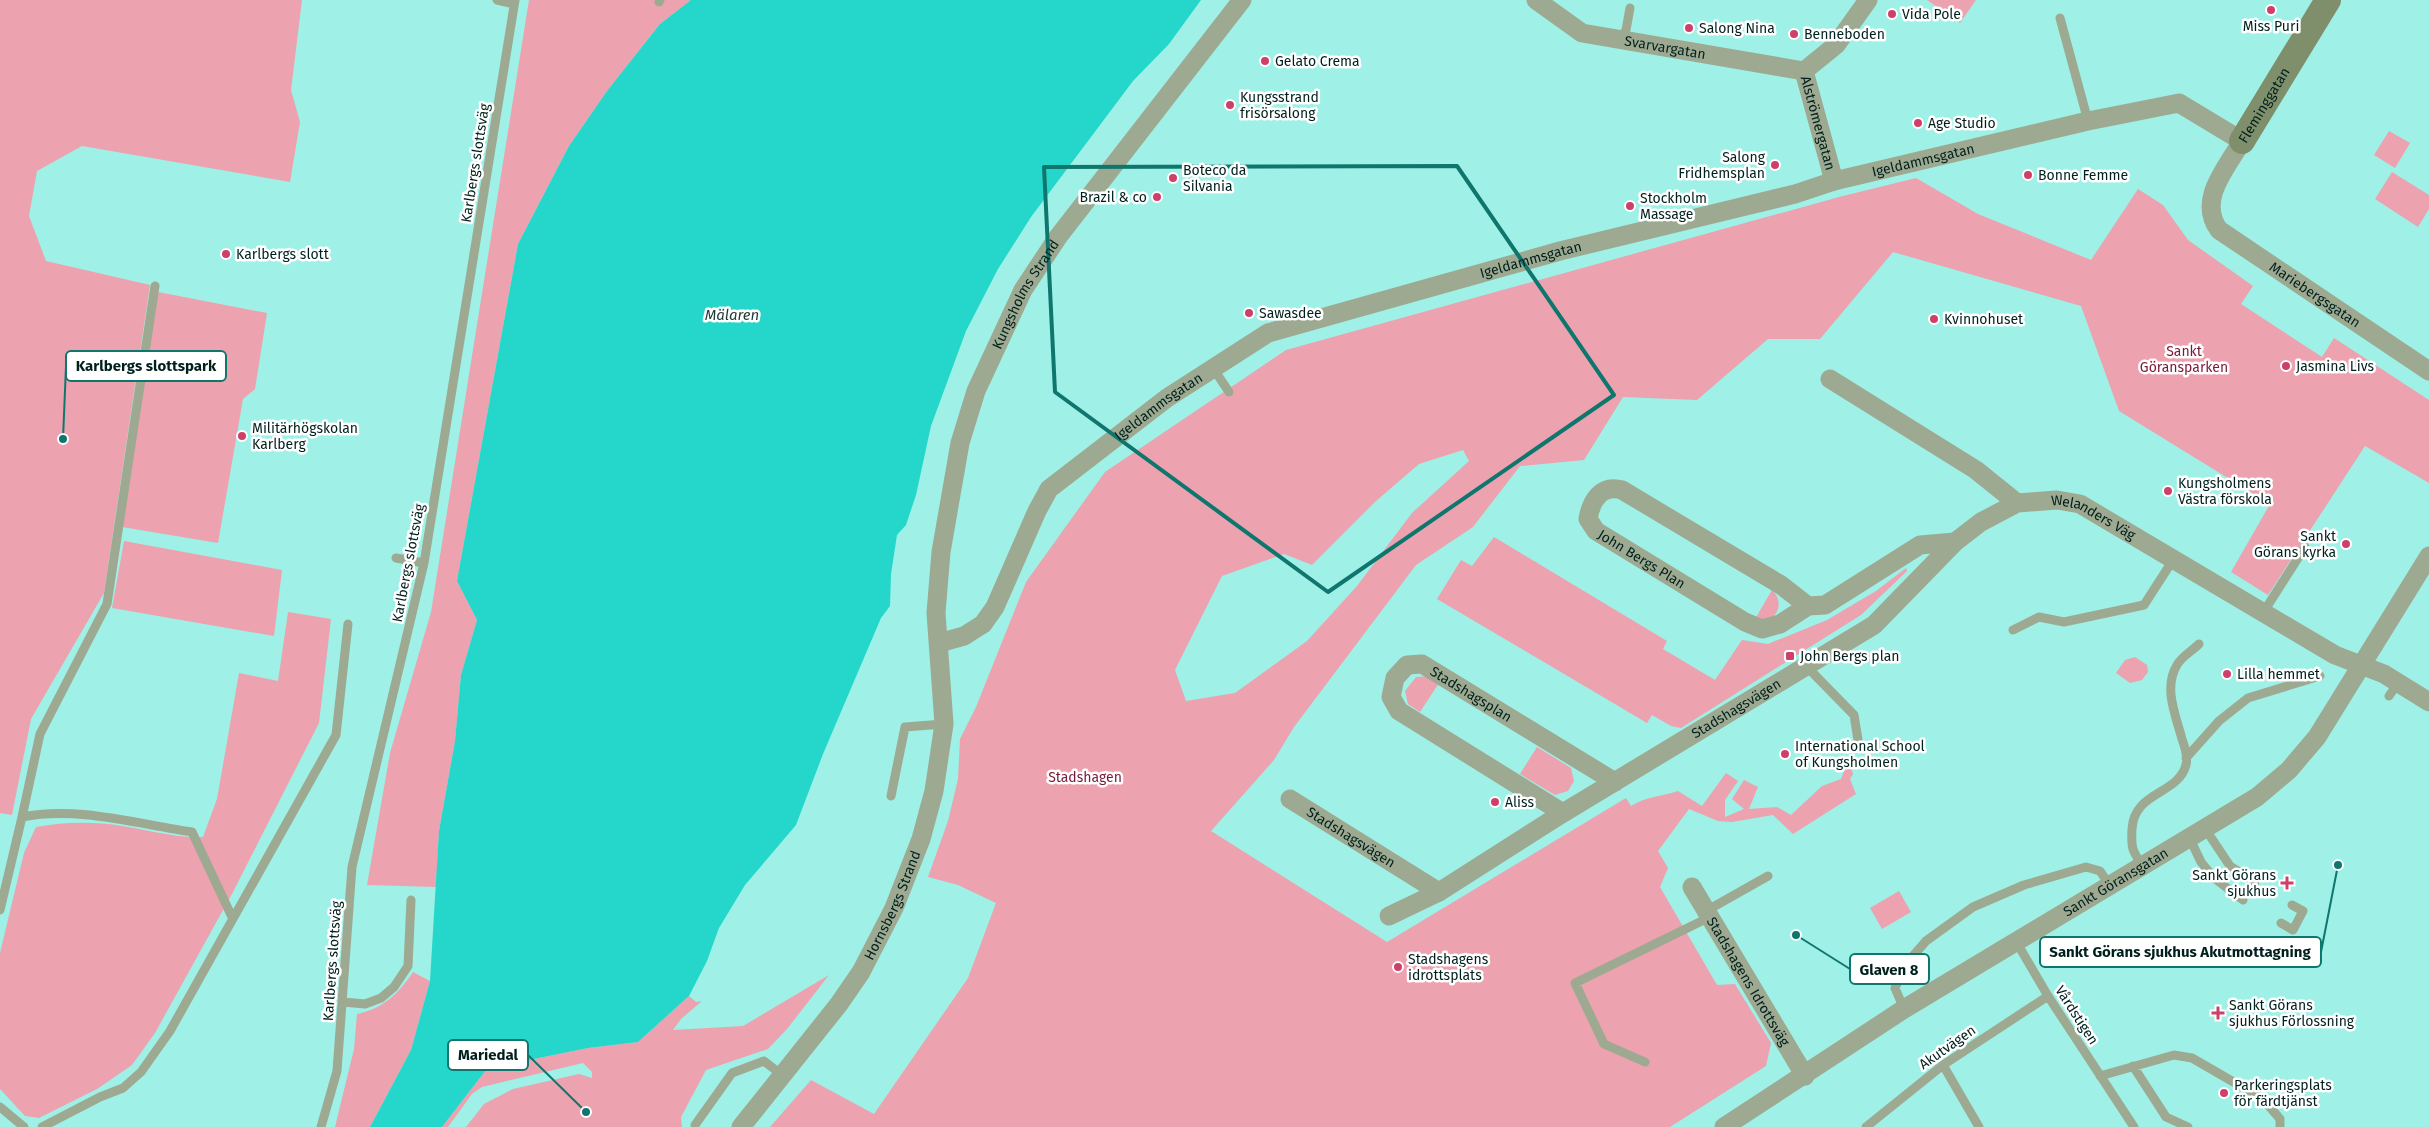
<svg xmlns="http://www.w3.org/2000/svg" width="2429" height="1127" font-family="'Fira Sans',sans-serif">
  <rect width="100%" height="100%" fill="#9ff0e7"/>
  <path fill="#eca2af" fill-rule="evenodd" d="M0 0H302L291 90 300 122 290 182 82 146 37 171 29 216 46 261 150 285 104 593 31 719 12 815 0 813Z
    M529 0H691L660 24 607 91 569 146 518 244 457 581 477 620 461 675 455 741 439 831 436 887 367 885 390 753 431 612Z
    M1927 0H1976L1960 23Z
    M2389 131 2410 143 2395 168 2374 155Z
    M2392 172 2429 195V209L2418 227 2375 199Z
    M1916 178 1978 214 2091 260 2138 189 2163 205 2188 240 2253 286 2241 304 2322 357 2334 338 2429 400V483L2365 446 2268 595 2231 572 2270 504 2119 411 2081 306 1893 252 1820 339H1768L1697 400 1623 397 1584 460 1520 466 1473 527 1416 565 1294 727 1274 760 1211 831 1387 942 1626 798 1631 806C1647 796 1660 797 1678 791L1702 806 1726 773 1738 781 1725 800V817L1744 809 1732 799 1744 780 1758 787 1749 809 1777 807 1791 815 1822 786 1841 779 1849 758 1853 774 1850 779 1856 794 1793 834 1773 815 1732 822 1718 821 1689 809 1658 851 1668 868 1660 887 1717 985 1735 984 1771 1043 1766 1066 1670 1127H770L811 1080 874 1114 968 978 996 903 958 885 928 877 948 821 958 779 960 739 976 707 1026 582 1105 472 1286 350 1839 197ZM1463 450 1469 461 1412 513 1357 586 1307 641 1235 693 1186 701 1175 670 1222 576 1284 554 1312 565 1376 501 1419 464Z
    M158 292 267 313 255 389 243 399 218 543 122 527Z
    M1494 537 1667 641 1663 649 1715 680 1742 640 1768 644 1827 620 1876 591 1906 568 1907 571 1861 615 1681 728 1671 726 1652 715 1647 723 1437 599 1461 560 1472 566Z
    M124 541 282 570 274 636 112 608Z
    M1772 590C1782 598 1781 616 1767 619 1763 620 1759 619 1755 619Z
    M288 612 331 619 319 723 233 892 155 1033 132 1065 97 1089 39 1118 25 1116 0 1089V953L24 853 36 827C63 822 94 821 122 826 148 830 176 838 203 837L217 799 239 673 278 681Z
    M2135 657 2147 665 2148 672 2142 680 2130 683 2116 673 2125 660Z
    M1428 676 1439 683 1420 712 1408 704 1405 691 1416 677Z
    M1537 747 1571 768 1574 781 1568 791 1555 795 1520 774Z
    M1899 891 1911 912 1882 929 1870 908Z
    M413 972 430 981 411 1050 370 1127H335L354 1049 357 1014C383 1009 399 993 413 972Z
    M829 975 787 1029 768 1049 706 1070 681 1117 682 1127H466L484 1104 513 1089 579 1074 592 1078V1072L583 1063 482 1087 472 1094 448 1127H442L486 1070 495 1067 588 1048 638 1042 689 996 696 1002 702 1001 681 1019 673 1030 743 1026Z"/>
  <path fill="#25d7cb" d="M691 0H1201L1169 44 1133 81 1031 217 998 269 966 331 931 426 916 495 906 525 897 535 891 574 890 606 881 618 823 754 796 825 745 885 719 928 707 961 689 996 638 1042 588 1048 495 1067 486 1070 442 1127H370L411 1050 430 981 439 831 455 741 461 675 477 620 457 581 518 244 569 146 607 91 660 24Z"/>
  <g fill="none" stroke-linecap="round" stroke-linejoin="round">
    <path stroke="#9ea991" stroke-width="9" d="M497 0 514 4
      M659 2 660 0
      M2060 18 2088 121
      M1621 39 1626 30 1630 8
      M1213 368 1229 392
      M396 558 424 563
      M2263 613 2305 547
      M2013 630 2039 617 2064 622 2144 605 2173 560
      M1807 667 1854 715 1858 740
      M2389 696 2398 683
      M2186 758 2219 721 2248 698 2320 676
      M891 796 905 727 944 724
      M22 817 40 734 107 604 155 286
      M2206 830 2230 866 2255 882
      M2190 839 2201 862 2214 878 2243 900
      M2143 867C2132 850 2131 849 2132 829 2134 791 2178 795 2186 765 2188 756 2185 747 2182 739 2176 716 2163 688 2177 665 2181 657 2192 651 2199 644
      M0 910 22 817C77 806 137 824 192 832L232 917
      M1706 911 1768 876
      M2281 923 2293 930 2303 911 2292 905
      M2017 943 2048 996 2134 1127
      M343 1002 365 1004 381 998 394 987 408 966 411 900
      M1904 1009 1895 988 1906 964 1926 941 1973 907 2024 885 2086 867 2100 871 2110 886
      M1645 1062 1604 1044 1575 983 1710 917
      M1943 1065 1979 1127
      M2133 1066 2166 1117 2188 1127
      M2100 1076 2174 1055 2192 1058 2263 1099 2280 1119V1127
      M0 1107 24 1127
      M695 1125 732 1073 764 1061 782 1075
      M42 1127 100 1097 123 1088 141 1072 170 1031 336 735 348 624
      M321 1127 337 1071 352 867 424 563 515 0
      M1866 1127 1943 1065 2048 996"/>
    <g stroke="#9ea991" stroke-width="19">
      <path id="s1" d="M1536 0 1582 33 1804 71"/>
      <path id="s2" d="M1804 71 1834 181"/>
      <path d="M1804 71 1836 45 1868 0"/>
      <path d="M1830 379 1976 470 2017 503"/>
      <path id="s3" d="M1808 606 1781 585 1622 490C1601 484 1591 501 1588 519L1596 531 1745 622 1762 629 1780 624 1808 606 1825 605 1920 545 1955 542"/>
      <path id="s4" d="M939 643 964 636 983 624 995 607 1037 511 1049 489 1167 398 1268 333 1560 251 1795 194 1834 181 2088 121 2179 103 2242 141C2226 169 2197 200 2219 230L2429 371"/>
      <path id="s5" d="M1290 799 1439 892 1563 813 1874 625 1955 542 1981 522 2017 503 2057 500 2080 504 2335 655 2384 674 2429 702"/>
      <path id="s6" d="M1563 813 1399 711 1391 697 1395 678 1407 665 1422 664 1615 782"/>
      <path id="s7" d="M1692 887 1805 1076"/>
      <path d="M1389 916 1439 892"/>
      <path id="s8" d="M741 1127 839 1004 861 972 894 908 921 839 934 791 944 724 936 613 941 552 960 443 976 391 1023 290 1058 237 1242 0"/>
      <path id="s9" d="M1724 1127 1904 1009 2257 797 2289 770 2317 737 2429 556"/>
    </g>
    <path stroke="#7f8f6b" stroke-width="26" id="s10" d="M2242 141 2328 0"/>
  </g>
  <path fill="none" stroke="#0f766e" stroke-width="4" stroke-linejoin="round" d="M1457 166 1614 395 1328 592 1055 392 1044 167Z"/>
  <g fill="#ce4069" stroke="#fff" stroke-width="2">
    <circle cx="2271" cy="10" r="5"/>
    <circle cx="1892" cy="14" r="5"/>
    <circle cx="1689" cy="28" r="5"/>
    <circle cx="1794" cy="34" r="5"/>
    <circle cx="1265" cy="61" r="5"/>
    <circle cx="1230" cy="105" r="5"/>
    <circle cx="1918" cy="123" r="5"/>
    <circle cx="1775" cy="165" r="5"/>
    <circle cx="2028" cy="175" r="5"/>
    <circle cx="1173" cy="178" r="5"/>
    <circle cx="1157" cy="197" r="5"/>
    <circle cx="1630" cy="206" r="5"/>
    <circle cx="226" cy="254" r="5"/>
    <circle cx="1249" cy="313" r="5"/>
    <circle cx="1934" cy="319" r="5"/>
    <circle cx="2286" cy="366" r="5"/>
    <circle cx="242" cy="436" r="5"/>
    <circle cx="2168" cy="491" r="5"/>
    <circle cx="2346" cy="544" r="5"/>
    <rect x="1785" y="651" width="10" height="10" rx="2.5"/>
    <circle cx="2227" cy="674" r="5"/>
    <circle cx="1785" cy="754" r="5"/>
    <circle cx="1495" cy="802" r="5"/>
    <path d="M2284.5 875.5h5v5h5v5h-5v5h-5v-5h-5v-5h5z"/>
    <circle cx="1398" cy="967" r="5"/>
    <path d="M2215.5 1005.5h5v5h5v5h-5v5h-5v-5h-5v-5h5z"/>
    <circle cx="2224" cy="1093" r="5"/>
  </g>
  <g text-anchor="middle" stroke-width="5" stroke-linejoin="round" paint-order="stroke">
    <g font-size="14" fill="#00201d" stroke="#fff" text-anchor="start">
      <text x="1902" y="19">Vida Pole</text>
      <text x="2271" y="31" text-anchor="middle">Miss Puri</text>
      <text x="1699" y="33">Salong Nina</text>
      <text x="1804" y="39">Benneboden</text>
      <text x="1275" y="66">Gelato Crema</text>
      <text x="1240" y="102">Kungsstrand<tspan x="1240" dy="16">frisörsalong</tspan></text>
      <text x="1928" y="128">Age Studio</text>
      <text x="1765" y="162" text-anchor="end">Salong<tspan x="1765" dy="16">Fridhemsplan</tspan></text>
      <text x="1183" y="175">Boteco da<tspan x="1183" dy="16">Silvania</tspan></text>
      <text x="2038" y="180">Bonne Femme</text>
      <text x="1147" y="202" text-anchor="end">Brazil &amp; co</text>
      <text x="1640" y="203">Stockholm<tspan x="1640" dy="16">Massage</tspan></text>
      <text x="236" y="259">Karlbergs slott</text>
      <text x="1259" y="318">Sawasdee</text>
      <text x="1944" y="324">Kvinnohuset</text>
      <text x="2296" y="371">Jasmina Livs</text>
      <text x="252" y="433">Militärhögskolan<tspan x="252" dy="16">Karlberg</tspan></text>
      <text x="2178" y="488">Kungsholmens<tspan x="2178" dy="16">Västra förskola</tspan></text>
      <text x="2336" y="541" text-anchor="end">Sankt<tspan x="2336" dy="16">Görans kyrka</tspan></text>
      <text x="1800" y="661">John Bergs plan</text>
      <text x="2237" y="679">Lilla hemmet</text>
      <text x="1795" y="751">International School<tspan x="1795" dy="16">of Kungsholmen</tspan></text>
      <text x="1505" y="807">Aliss</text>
      <text x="2276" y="880" text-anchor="end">Sankt Görans<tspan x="2276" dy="16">sjukhus</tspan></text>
      <text x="1408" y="964">Stadshagens<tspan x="1408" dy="16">idrottsplats</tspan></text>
      <text x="2229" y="1010">Sankt Görans<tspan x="2229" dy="16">sjukhus Förlossning</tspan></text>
      <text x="2234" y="1090">Parkeringsplats<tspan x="2234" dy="16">för färdtjänst</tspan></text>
    </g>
    <g font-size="14" fill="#00201d" stroke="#fff">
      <text dy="5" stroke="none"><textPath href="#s1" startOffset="141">Svarvargatan</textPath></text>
      <text dy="5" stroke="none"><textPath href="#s10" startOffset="42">Fleminggatan</textPath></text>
      <text dy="5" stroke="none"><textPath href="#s2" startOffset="54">Alströmergatan</textPath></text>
      <text dy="5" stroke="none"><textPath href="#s4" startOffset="1146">Igeldammsgatan</textPath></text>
      <text transform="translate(475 163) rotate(-81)" y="5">Karlbergs slottsväg</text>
      <text dy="5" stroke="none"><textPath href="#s4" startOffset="741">Igeldammsgatan</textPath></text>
      <text dy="5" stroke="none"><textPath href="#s8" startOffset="906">Kungsholms Strand</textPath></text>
      <text dy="5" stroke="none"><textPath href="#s4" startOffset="1696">Mariebergsgatan</textPath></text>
      <text dy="5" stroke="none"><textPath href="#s4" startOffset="336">Igeldammsgatan</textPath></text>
      <text dy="5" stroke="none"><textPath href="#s5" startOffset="956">Welanders Väg</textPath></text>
      <text dy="5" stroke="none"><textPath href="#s3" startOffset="339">John Bergs Plan</textPath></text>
      <text transform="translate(408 563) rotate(-79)" y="5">Karlbergs slottsväg</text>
      <text dy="5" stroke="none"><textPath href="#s6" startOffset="319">Stadshagsplan</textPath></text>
      <text dy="5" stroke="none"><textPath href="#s5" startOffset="525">Stadshagsvägen</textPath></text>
      <text dy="5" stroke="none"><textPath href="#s5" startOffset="72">Stadshagsvägen</textPath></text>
      <text dy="5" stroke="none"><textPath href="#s9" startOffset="462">Sankt Göransgatan</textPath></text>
      <text dy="5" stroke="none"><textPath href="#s8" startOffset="270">Hornsbergs Strand</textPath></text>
      <text transform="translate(332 961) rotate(-86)" y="5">Karlbergs slottsväg</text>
      <text dy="5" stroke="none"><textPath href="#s7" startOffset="110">Stadshagens Idrottsväg</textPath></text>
      <text transform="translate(2077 1015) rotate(57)" y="5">Vårdstigen</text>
      <text transform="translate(1947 1047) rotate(-35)" y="5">Akutvägen</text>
    </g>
    <g font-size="14" fill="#7a1a38" stroke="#fff">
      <text x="2184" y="356">Sankt<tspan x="2184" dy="16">Göransparken</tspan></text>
      <text x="1085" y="782">Stadshagen</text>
    </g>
    <g font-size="15" font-style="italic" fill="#1f3936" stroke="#fff">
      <text x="732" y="320">Mälaren</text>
    </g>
  </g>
  <path fill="none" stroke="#0f766e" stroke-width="2" d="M63 439L66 366M2338 865L2321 952M1796 935L1850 969M586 1112L528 1055"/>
  <g fill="#0f766e" stroke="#fff" stroke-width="2">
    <circle cx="63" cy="439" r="5"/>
    <circle cx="2338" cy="865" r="5"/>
    <circle cx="1796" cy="935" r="5"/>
    <circle cx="586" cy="1112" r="5"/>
  </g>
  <g fill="#fff" stroke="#0f766e" stroke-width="2">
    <rect x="66" y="351" width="160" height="30" rx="5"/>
    <rect x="2040" y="937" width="281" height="30" rx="5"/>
    <rect x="1850" y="954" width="79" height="30" rx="5"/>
    <rect x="448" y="1040" width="80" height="30" rx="5"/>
  </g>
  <g font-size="15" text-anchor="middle" font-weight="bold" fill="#00201d">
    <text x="146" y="371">Karlbergs slottspark</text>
    <text x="2180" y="957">Sankt Görans sjukhus Akutmottagning</text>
    <text x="1889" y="975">Glaven 8</text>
    <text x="488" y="1060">Mariedal</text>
  </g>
</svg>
